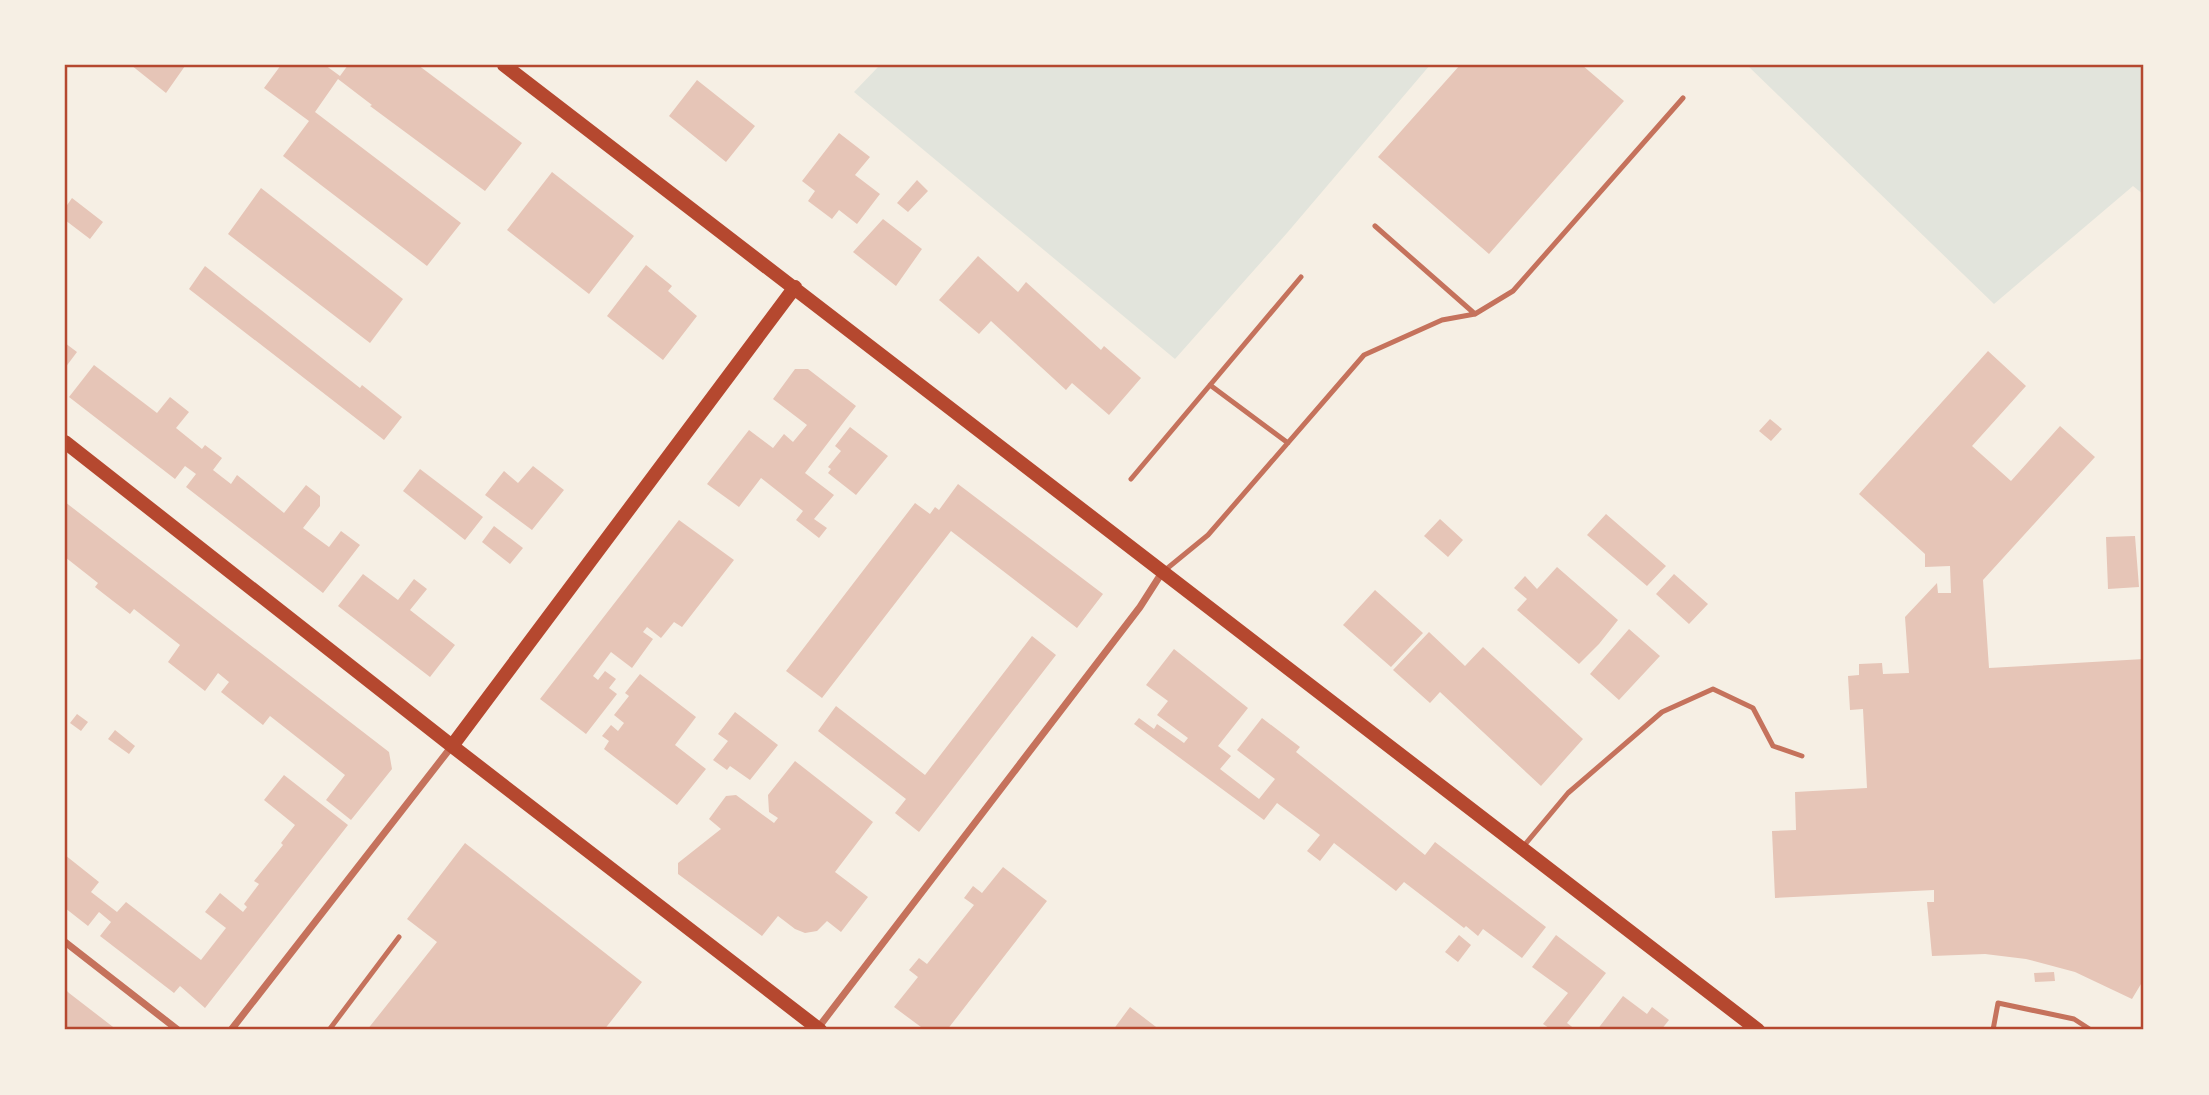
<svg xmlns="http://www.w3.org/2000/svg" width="2209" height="1095" font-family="Rubik,sans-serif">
  <rect width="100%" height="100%" fill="#f6efe4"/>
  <path fill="#e2e4dc" d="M880 65H1430L1287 233 1175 359 854 92Z
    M1747 65H2144V195L2133 186 1994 304Z"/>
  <path fill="#e6c5b7" d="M131 65H184L185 66 166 93Z
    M281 65H325L340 76 348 65H418L522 143 485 191 370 106 372 105 338 79 315 112 461 223 427 266 283 156 309 121 264 88Z
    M1460 65H1582L1624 101 1489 254 1378 157Z
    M697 80 755 126 726 162 669 116Z
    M839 133 870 157 855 175 880 194 857 224 839 210 832 219 808 201 815 191 802 181Z
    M552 172 634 236 589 294 507 230Z
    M917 180 928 191 908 212 897 203Z
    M261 188 403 299 370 343 228 234Z
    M72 198 103 222 90 239 65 220V208Z
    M883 219 922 249 896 286 853 252Z
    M978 256 1018 292 1026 282 1101 350 1104 346 1141 378 1109 415 1072 383 1066 390 991 321 979 334 939 300Z
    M646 265 672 286 668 291 697 316 663 360 607 316Z
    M205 266 360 388 362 385 402 417 384 440 189 289Z
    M65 343 77 352 65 368Z
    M1988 351 2026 386 1972 446 2011 481 2060 426 2095 457 1983 580 1989 668 2144 659V979L2132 999 2075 972 2026 959 1985 954 1932 956 1927 902H1934V890L1775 898 1772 831 1796 830 1795 792 1867 788 1863 709 1850 710 1848 676 1859 675V664L1882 663 1883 674 1909 673 1905 617 1937 583 1938 593H1951L1950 566 1925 567V554L1859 494Z
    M94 365 157 413 170 397 189 412 176 428 202 449 205 445 222 458 213 470 231 484 237 475 284 513 306 485 320 496V506L303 528 329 547 341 531 360 545 323 593 186 487 196 474 185 466 175 479 69 397Z
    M795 369H808L856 406 805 473 834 495 814 519 827 528 819 538 796 520 803 511 761 478 739 507 707 484 749 430 773 448 784 434 793 442 807 425 773 399Z
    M1770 419 1782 429 1771 441 1759 431Z
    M850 427 888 456 856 495 828 473 831 469 828 467 841 451 835 446Z
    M533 466 564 490 532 530 485 495 504 471 518 483Z
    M420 469 483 517 465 540 403 491Z
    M958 484 1103 594 1077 628 951 531 822 698 786 671 915 503 930 514 935 507 939 510Z
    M65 502 389 752 392 769 351 820 326 800 345 775 270 716 263 725 221 692 229 682 218 673 205 691 168 662 180 645 134 609 130 614 113 601 95 587 98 583 65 557Z
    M1606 514 1666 566 1647 586 1587 535Z
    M1440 519 1463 540 1448 557 1424 536Z
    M679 520 734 560 682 627 674 622 661 638 647 627 643 632 653 639 632 668 611 652 593 676 598 680 605 671 616 679 609 688 617 694 586 734 540 699Z
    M494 526 523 548 510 564 482 542Z
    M2135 536 2139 587 2108 589 2106 537Z
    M1557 567 1618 620 1599 644 1579 664 1517 610 1527 599 1514 588 1525 576 1537 589Z
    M363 574 398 600 414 579 427 589 410 610 455 645 430 677 338 606Z
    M1674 574 1708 604 1689 624 1656 594Z
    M1375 590 1423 633 1391 667 1343 625Z
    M1629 629 1660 656 1619 700 1590 674Z
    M1429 632 1465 666 1483 647 1583 739 1541 786 1440 692 1430 703 1393 670Z
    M1032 636 1056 655 919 832 895 813 906 799 818 731 836 706 925 775Z
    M1174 649 1248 708 1218 746 1231 756 1220 769 1259 799 1275 779 1237 750 1262 718 1300 747 1296 752 1425 855 1435 842 1546 927 1522 958 1483 929 1478 936 1466 926 1464 928 1404 882 1396 891 1334 843 1320 861 1307 851 1320 835 1277 803 1264 820 1134 724 1139 718 1154 729 1157 724 1184 743 1188 738 1157 715 1168 701 1146 685Z
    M640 674 696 717 675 745 706 769 677 805 604 749 609 741 602 736 611 725 618 731 624 723 614 715 629 696 625 693Z
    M735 712 778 745 750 780 730 766 727 770 713 760 728 741 718 734Z
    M77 714 88 722 81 731 70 723Z
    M115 730 135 746 129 754 108 739Z
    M795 761 873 822 835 872 868 897 841 932 827 921 817 931 805 933 795 929 778 916 762 936 678 874V863L721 829 709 819 726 796 736 795 774 823 778 818 769 812 768 795Z
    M284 775 348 825 205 1008 180 986 174 993 100 936 111 922 99 912 88 926 65 908V855L99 882 91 892 117 912 126 902 201 960 226 928 205 912 220 893 243 912 247 907 244 904 259 884 254 881 283 845 281 843 295 825 264 800Z
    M465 843 642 982 604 1030H367L437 942 407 919Z
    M1003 867 1047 901 947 1030H925L894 1007 918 977 909 970 919 958 927 964 974 905 964 898 973 886 982 893Z
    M1459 935 1471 945 1458 962 1445 952Z
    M1556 935 1606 973 1567 1023 1576 1030H1552L1543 1024 1568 993 1532 967Z
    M2054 972 2055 981 2035 982 2034 973Z
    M65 989 69 993 117 1030H65Z
    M1623 996 1647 1014 1652 1007 1669 1020 1661 1030H1597Z
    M1130 1007 1160 1030H1113Z"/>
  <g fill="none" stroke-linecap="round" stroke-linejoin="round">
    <path stroke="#c5725c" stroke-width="5" d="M1375 226 1475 314
      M1210 385 1288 443
      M1131 479 1301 277
      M1164 571 1208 535 1364 355 1442 320 1475 314 1513 291 1683 98
      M1522 848 1568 793 1662 712 1713 689 1753 708 1773 746 1802 756
      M329 1030 399 937
      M1993 1030 1998 1003 2074 1019 2091 1030"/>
    <path stroke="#c5725c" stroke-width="7" d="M65 942 178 1030
      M818 1028 1140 607 1163 571
      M231 1030 452 746"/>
    <path stroke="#b5482f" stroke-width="14" d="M504 65 1758 1030
      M65 442 452 746 820 1030
      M452 746 795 287"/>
  </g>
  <rect width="2209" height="1095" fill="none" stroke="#f6efe4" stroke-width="133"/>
  <rect x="66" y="66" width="2076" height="962" fill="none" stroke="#b5482f" stroke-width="2.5"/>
</svg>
